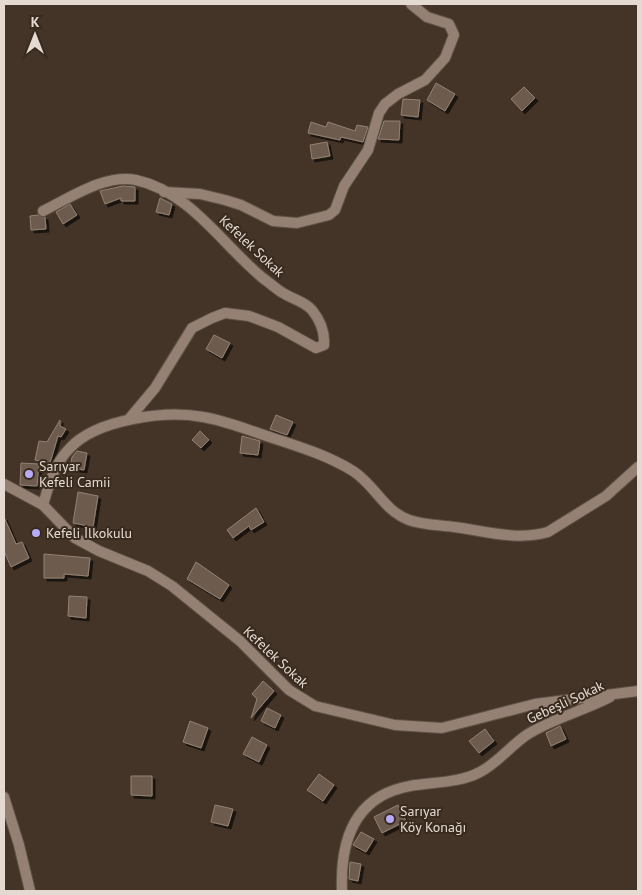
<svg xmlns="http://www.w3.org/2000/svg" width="642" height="895" font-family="'PT Sans',sans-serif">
  <defs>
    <filter id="shadow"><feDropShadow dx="3" dy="3" stdDeviation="0" flood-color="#0009"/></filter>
  </defs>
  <rect width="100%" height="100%" fill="#443428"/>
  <path fill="#6d5c4e" stroke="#938173" filter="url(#shadow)" d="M436 83 455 94 445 111 427 100Z
    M524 87 535 98 522 111 511 99Z
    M403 99 420 100 418 117 401 115Z
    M384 121H400L399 140 378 139Z
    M311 122 326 127 328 122 355 131 357 125 368 127 363 142 341 137 340 140 308 133Z
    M327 142 330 156 312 159 310 145Z
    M123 186 135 187V201H121V198L105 204 100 191Z
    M160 198 172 204 169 215 156 212Z
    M70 204 77 215 63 224 56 212Z
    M38 215 45 217 46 229 31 230 30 216Z
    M214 335 230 343 222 358 206 349Z
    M276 415 293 422 287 435 270 429Z
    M60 420V426L66 429 61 437 58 436 50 463 35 460 39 441 47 442Z
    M200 431 209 440 201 448 192 440Z
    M242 436 260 441 258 455 240 453Z
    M77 451 87 453 84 470 70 468 72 457Z
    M21 463 39 464 37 486 20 485Z
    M78 492 98 496 93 527 73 523Z
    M256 508 264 522 251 530 249 526 233 538 227 530Z
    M4 517 16 544 22 542 29 558 11 567 4 551Z
    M44 554 90 558 88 576 64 574V578H44Z
    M196 562 229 585 220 599 187 579Z
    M69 596 87 597 86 618 68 616Z
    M263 681 274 691 251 718 257 699 252 694Z
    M267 708 281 715 275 728 261 721Z
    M190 721 208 728 201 748 183 742Z
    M560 726 566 739 551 746 546 733Z
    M485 729 494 741 479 753 469 741Z
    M252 737 267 745 259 762 243 754Z
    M319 774 334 785 323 801 307 790Z
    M131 776H152V796L131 795Z
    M215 805 233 809 228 826 211 822Z
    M398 805 406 821 382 833 374 817Z
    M361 832 374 839 366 852 353 845Z
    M350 862 361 864 358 881 349 879Z"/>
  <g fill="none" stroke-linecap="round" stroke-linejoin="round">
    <g stroke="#5e5146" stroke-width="12">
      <path id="minor" d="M164 192 200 194 225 200 241 205 273 221 297 223 329 215 335 210 344 186 368 150 379 113 385 104 398 94 425 80 445 58 454 35 449 24 427 17 411 4
        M43 211C70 198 104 174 136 180 191 192 223 246 264 279 270 283 276 289 283 293 292 299 304 301 312 310 320 320 325 332 324 345L316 348 278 327 249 316 225 313 212 318 192 328 155 388 129 419
        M43 505C49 484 54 464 70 448 97 419 166 410 203 417 222 420 240 427 258 433 290 444 324 453 353 471 375 485 384 511 409 520 423 525 440 525 454 527 485 531 517 541 548 532L606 496 638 467"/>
    </g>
    <g stroke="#5e5146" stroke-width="12">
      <path id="tertiary" d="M4 484 43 505 75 538 99 551 148 571 172 586 240 641 289 690 315 706 395 725 442 728 535 704 638 691
        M4 797 19 845 30 891
        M342 891C340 841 354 796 410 786 433 782 460 783 480 772 498 763 511 745 528 734 554 718 583 711 610 697"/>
    </g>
    <use href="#minor" stroke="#948173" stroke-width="10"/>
    <use href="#tertiary" stroke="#948173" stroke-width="10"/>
  </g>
  <g fill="#b7abf8" stroke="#392a1e" stroke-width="2">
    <circle cx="29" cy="474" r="5"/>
    <circle cx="36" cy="533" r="5"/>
    <circle cx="390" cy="819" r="5"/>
  </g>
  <g text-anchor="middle" stroke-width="4" stroke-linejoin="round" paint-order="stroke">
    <g font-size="14" fill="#e4dad2" stroke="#392a1e">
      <text transform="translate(252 246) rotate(43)" y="5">Kefelek Sokak</text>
      <text transform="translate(276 657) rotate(43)" y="5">Kefelek Sokak</text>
      <text transform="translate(565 702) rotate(-25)" y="5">Gebeşli Sokak</text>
    </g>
    <g font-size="14" fill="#e4dad2" stroke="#392a1e" text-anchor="start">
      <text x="39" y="471">Sarıyar<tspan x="39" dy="16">Kefeli Camii</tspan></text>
      <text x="46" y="538">Kefeli İlkokulu</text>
      <text x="400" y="816">Sarıyar<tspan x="400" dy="16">Köy Konağı</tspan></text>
    </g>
  </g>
  <rect width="642" height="895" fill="none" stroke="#e4dad2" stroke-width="10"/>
  <g transform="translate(35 35)" stroke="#392a1e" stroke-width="4" paint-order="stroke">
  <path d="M0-4L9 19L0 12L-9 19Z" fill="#e4dad2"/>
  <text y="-8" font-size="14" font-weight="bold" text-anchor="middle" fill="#e4dad2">K</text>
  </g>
</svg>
